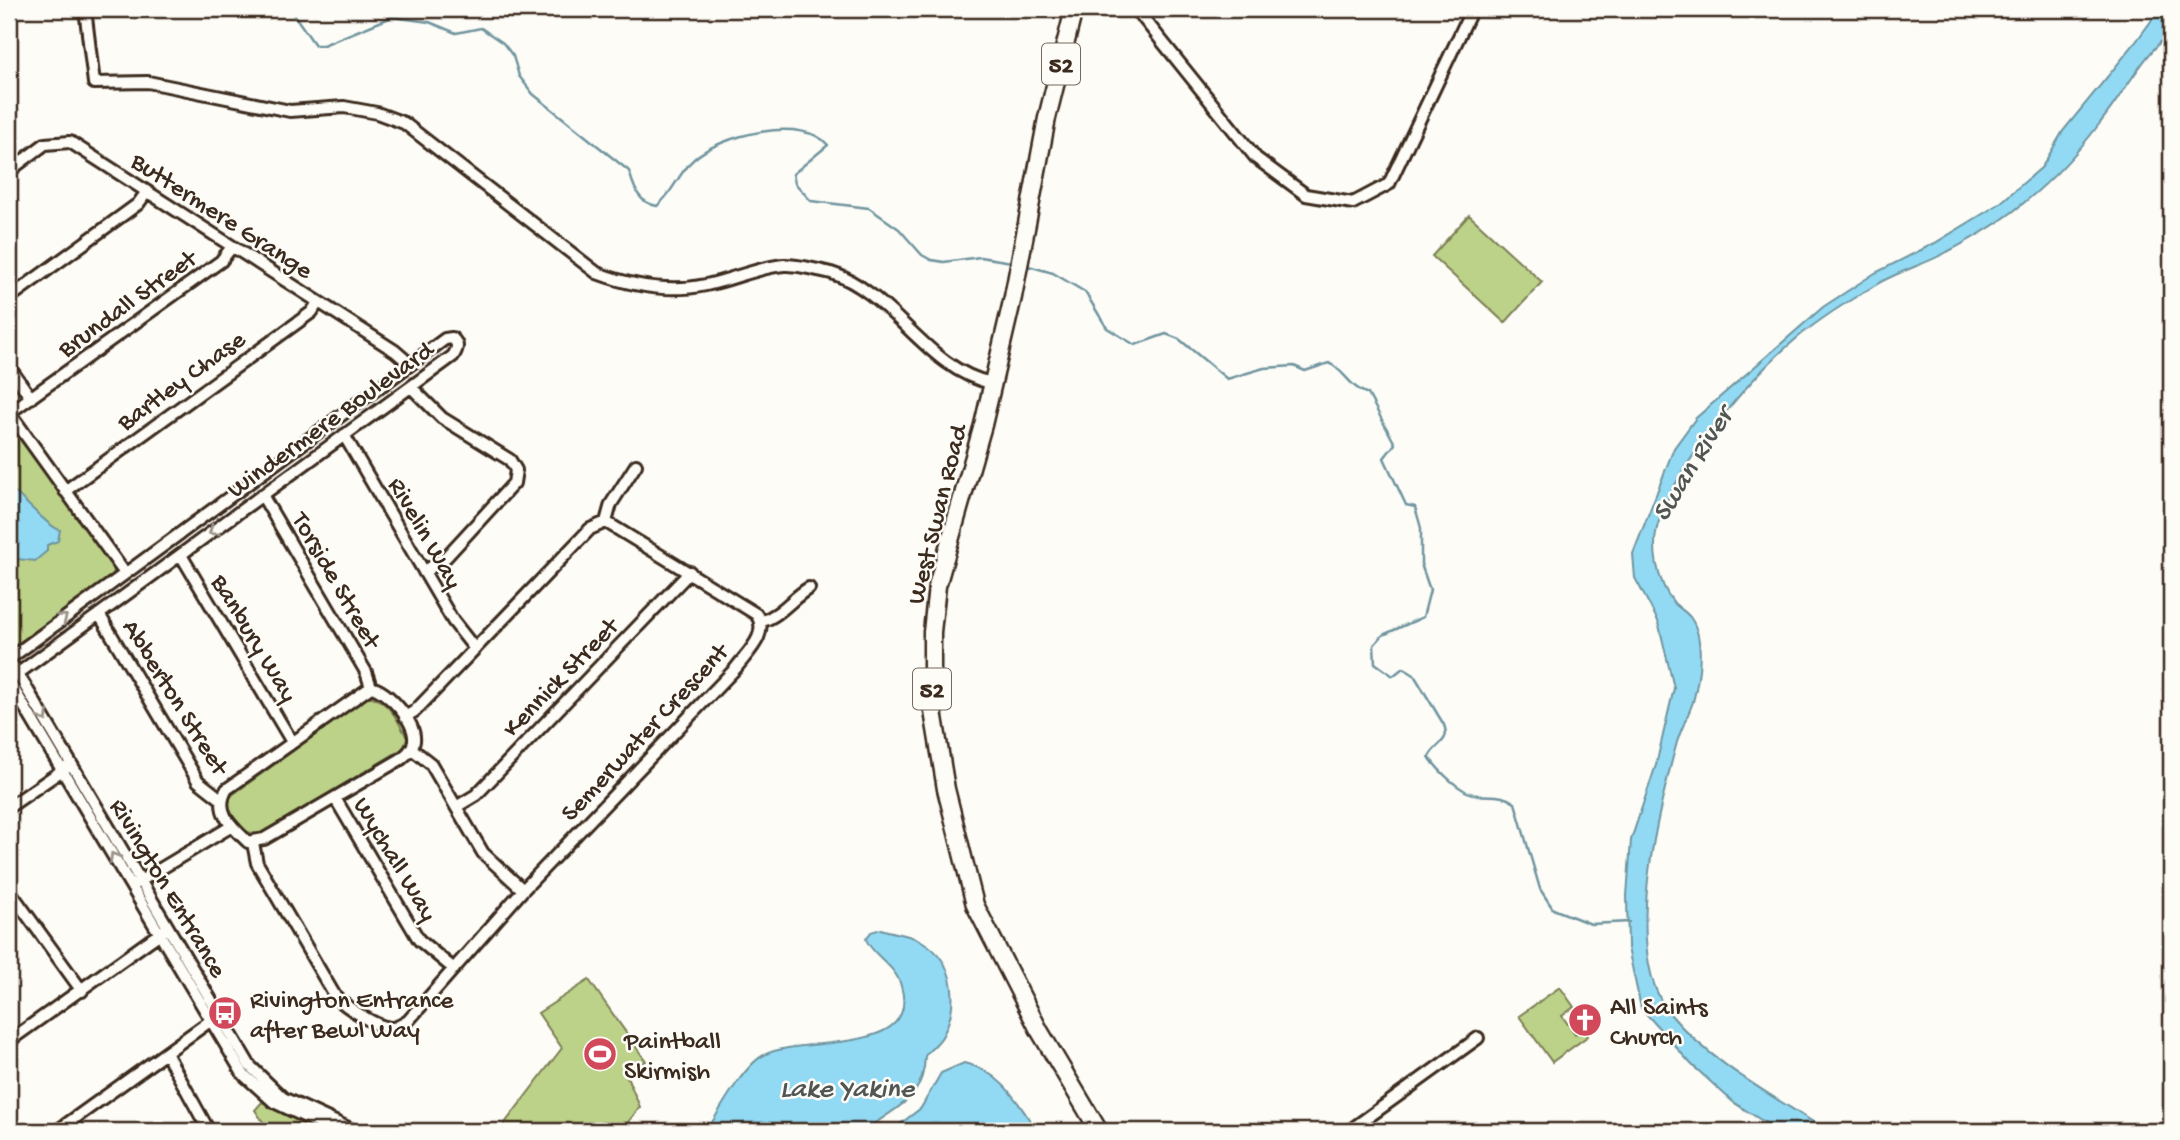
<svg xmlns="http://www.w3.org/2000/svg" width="2180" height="1140" font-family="'Gochi Hand',sans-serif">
  <rect width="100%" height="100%" fill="#fdfcf7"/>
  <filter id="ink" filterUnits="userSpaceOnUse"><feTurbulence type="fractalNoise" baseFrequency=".0143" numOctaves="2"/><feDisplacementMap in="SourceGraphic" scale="14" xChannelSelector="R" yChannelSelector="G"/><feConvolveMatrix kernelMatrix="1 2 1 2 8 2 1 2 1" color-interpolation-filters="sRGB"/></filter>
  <g filter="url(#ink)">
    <path fill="#bcd289" stroke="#7c7e54" stroke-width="2" d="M1469 215 1542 282 1505 323 1432 256Z
      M9 425 115 565 113 575 9 650Z
      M369 696C389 701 398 720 407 738L404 748 260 834 246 832 227 810 228 798Z
      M589 980 646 1061 626 1074 640 1107 621 1131H499L562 1048 538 1013Z
      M1560 987 1574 1007 1562 1016 1575 1034 1583 1029 1588 1036 1552 1062 1519 1016Z
      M262 1102 321 1131H269L255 1110Z"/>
    <path fill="#92daf4" stroke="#6f949e" stroke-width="2" d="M2155 9H2171V32C2141 58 2125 92 2100 123 2079 151 2053 179 2026 201 2003 221 1974 238 1947 252 1926 264 1902 270 1881 282 1853 298 1822 317 1797 338 1751 376 1677 464 1659 521 1650 547 1657 582 1674 603 1679 608 1686 612 1690 617 1706 638 1699 679 1693 702 1688 716 1681 729 1677 742 1658 811 1620 956 1671 1015 1712 1064 1774 1096 1827 1131H1778L1733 1102 1691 1064 1641 1008 1628 948 1627 896 1631 840 1656 765 1674 688 1658 621 1635 578 1633 554 1674 448 1696 418 1823 307 1875 273 1935 243 1999 204 2042 167 2063 131 2135 43 2154 17Z
      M9 487C21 496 49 528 60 530L58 541 47 545V551L35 561 9 558Z
      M881 929C895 934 910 934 923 942 956 962 959 1004 943 1035 939 1043 930 1049 925 1056 924 1102 895 1106 865 1131H707C719 1111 744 1065 764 1055 803 1035 922 1057 901 986 895 964 872 956 866 939L871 932Z
      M964 1063C1001 1071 1017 1101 1037 1131H891L921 1108 941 1073Z"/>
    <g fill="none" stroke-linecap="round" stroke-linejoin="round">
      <path stroke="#6f949e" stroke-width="2.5" d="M290 9 315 45H323L392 17 429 22 456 33 481 28 503 43 513 56 519 76 533 94 629 171C634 187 637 202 657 206 673 193 679 172 694 159 720 135 804 115 828 145L793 174 795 183 811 201 869 208 899 229 922 255 931 260 944 262 980 257 1012 262
        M1025 265 1053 273 1085 292 1107 328 1135 345 1166 334 1179 339 1227 379 1264 368 1294 366 1305 371 1329 363C1345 371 1350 388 1368 394L1395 444 1384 458 1406 505 1415 507 1421 528V564L1430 590 1423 617 1383 635 1374 645 1375 663 1393 676 1403 668 1414 675 1444 725C1451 743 1435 743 1429 757 1438 770 1460 793 1477 795 1493 797 1500 793 1515 803L1540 889 1553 909 1591 924 1629 922"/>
      <g stroke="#3b2a1e" stroke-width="16">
        <path id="street" d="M85 9 94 83 148 82 290 111 344 107 377 113 404 123 597 273C632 286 669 293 706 285 732 280 758 267 784 265 797 264 818 270 831 273 892 291 927 371 992 383
          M1136 9 1256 158 1306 195 1353 203 1389 184 1472 9
          M9 171 45 144 70 142 395 351 410 364
          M9 298 138 204 146 193
          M9 367 31 398
          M411 387 442 418 510 460 516 470 514 483 446 557 424 572
          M9 412 124 572
          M9 413 221 261 231 248
          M344 435 453 621 475 649
          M65 491 312 312 318 302
          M262 495 366 672 371 687
          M606 522 611 504 636 465
          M181 555 292 742
          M99 614 198 781 221 799
          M762 621C780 616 792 598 809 588
          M9 659 445 339 452 338C459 344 458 348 453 356L9 680
          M14 667 250 1066 283 1098 355 1131
          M9 681 243 1074 274 1102 335 1131
          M371 687C388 691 416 722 414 741 413 749 407 754 401 759L264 839 248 842C232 827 213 811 227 789Z
          M412 749 431 764 483 853 523 890
          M335 798 419 940 454 969
          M9 807 67 767
          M456 807 476 795 690 572
          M253 843 257 863 335 996C345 1006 378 1029 393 1028 398 1027 403 1024 408 1021L523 890 736 668C748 652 770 633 756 614L606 522 590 529 415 711 405 717
          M137 883 232 826
          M9 890 82 991
          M9 1041 163 931
          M166 1053 209 1131
          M57 1131 217 1016
          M1349 1131 1478 1038"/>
      </g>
      <g stroke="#3b2a1e" stroke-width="21">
        <path id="primary" d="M1074 9 1047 118 1013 297 983 425 937 586 932 632V705L946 789 975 905 1039 1030 1099 1131"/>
      </g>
      <use href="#street" stroke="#fdfcf7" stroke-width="10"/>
      <use href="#primary" stroke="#fdfcf7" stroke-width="16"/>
    </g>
    <defs><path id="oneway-chevron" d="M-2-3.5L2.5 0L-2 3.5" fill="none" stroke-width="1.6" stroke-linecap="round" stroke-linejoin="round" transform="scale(1.75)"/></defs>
    <g stroke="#9c938a">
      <use href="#oneway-chevron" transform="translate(213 531) rotate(144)"/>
      <use href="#oneway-chevron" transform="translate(63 618) rotate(-37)"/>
      <use href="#oneway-chevron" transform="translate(44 717) rotate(59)"/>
      <use href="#oneway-chevron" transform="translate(114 857) rotate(-121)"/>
    </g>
  </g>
  <defs>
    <g id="bus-disc" transform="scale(1.75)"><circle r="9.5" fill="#d1495b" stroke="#fdfcf7"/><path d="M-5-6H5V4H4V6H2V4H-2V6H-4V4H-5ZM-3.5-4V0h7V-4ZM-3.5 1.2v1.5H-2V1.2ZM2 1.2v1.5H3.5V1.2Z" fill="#fff"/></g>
    <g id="church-disc" transform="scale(1.75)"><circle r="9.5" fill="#d1495b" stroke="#fdfcf7"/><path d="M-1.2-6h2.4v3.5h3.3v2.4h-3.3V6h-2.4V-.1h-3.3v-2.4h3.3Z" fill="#fff"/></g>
    <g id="stadium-disc" transform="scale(1.75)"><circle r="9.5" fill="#d1495b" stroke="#fdfcf7"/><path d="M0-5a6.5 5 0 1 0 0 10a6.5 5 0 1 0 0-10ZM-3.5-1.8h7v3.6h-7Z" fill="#fff"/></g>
  </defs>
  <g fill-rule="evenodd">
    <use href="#bus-disc" x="225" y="1013"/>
    <use href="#church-disc" x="1585" y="1020"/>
    <use href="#stadium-disc" x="600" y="1054"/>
  </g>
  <g text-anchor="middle" stroke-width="5" stroke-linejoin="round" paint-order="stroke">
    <g fill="#fdfcf7" stroke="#75695f" stroke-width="2">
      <rect x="1042" y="43.5" width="38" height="41" rx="5"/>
      <rect x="913" y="668.5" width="38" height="41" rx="5"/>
    </g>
    <g font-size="24" font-weight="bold" fill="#3b2a1e">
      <text x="1061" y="72">52</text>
      <text x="932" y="697">52</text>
    </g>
    <g font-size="26" fill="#3b2a1e" stroke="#fdfcf7">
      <text transform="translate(223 214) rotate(33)" y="9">Buttermere Grange</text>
      <text transform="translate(126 302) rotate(-36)" y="9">Brundall Street</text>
      <text transform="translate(180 379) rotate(-36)" y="9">Bartley Chase</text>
      <text transform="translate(329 418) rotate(-36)" y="9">Windermere Boulevard</text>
      <text transform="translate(935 514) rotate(-76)" y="9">West Swan Road</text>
      <text transform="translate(427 532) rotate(60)" y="9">Rivelin Way</text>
      <text transform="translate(338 579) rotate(60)" y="9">Torside Street</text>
      <text transform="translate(256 637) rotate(59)" y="9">Banbury Way</text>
      <text transform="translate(559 676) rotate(-46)" y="9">Kennick Street</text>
      <text transform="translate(177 696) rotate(58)" y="9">Abberton Street</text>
      <text transform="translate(643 731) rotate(-47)" y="9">Semerwater Crescent</text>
      <text transform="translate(397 858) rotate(59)" y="9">Wychall Way</text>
      <text transform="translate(170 887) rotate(59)" y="9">Rivington Entrance</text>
    </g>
    <g font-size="26" fill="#3b2a1e" stroke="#fdfcf7" text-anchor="start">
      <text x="250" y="1007">Rivington Entrance<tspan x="250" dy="30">after Bewl Way</tspan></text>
      <text x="1610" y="1014">All Saints<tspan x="1610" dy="30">Church</tspan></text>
      <text x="624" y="1048">Paintball<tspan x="624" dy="30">Skirmish</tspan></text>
    </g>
    <g font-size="28" font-style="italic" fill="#515654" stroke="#fdfcf7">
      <text transform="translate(1690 463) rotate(-58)" y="10">Swan River</text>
      <text x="847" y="1096">Lake Yakine</text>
    </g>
  </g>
  <rect width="2180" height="1140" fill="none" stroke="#fdfcf7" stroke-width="35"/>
  <rect x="18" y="18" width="2145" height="1105" fill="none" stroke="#3b2a1e" stroke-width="2.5" filter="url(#ink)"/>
</svg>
